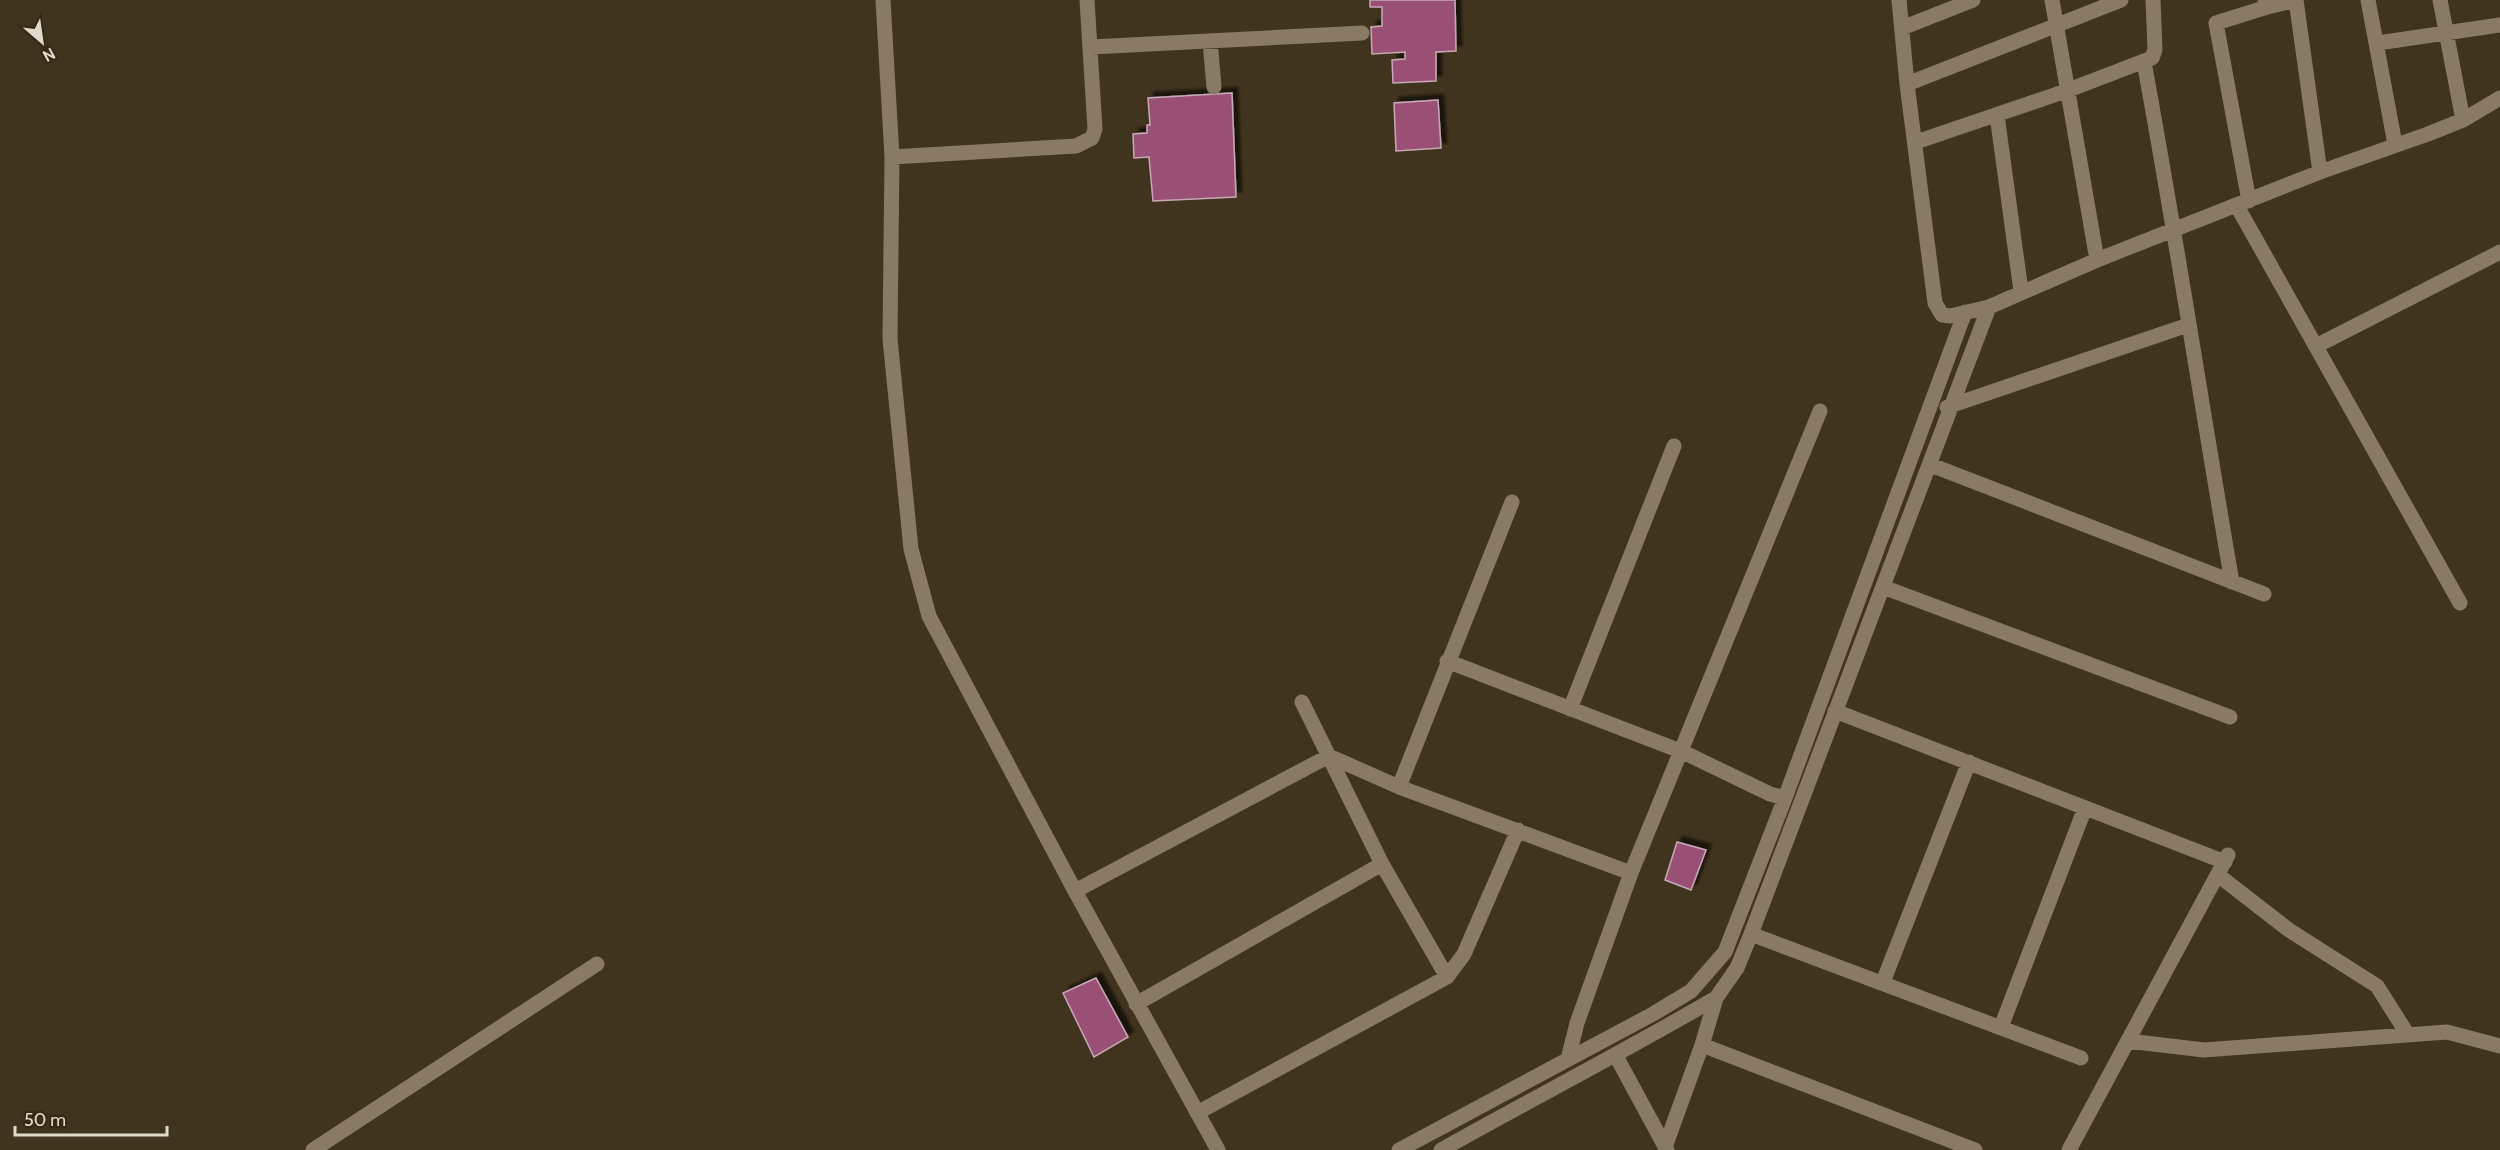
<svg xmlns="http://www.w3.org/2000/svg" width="2500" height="1150" font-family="Cabin,sans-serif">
  <defs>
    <filter id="shadow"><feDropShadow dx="5.5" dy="-5.5" stdDeviation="1.5" flood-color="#0009"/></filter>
  </defs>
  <rect width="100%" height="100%" fill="#41341e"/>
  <path fill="#9a4f75" stroke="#c7a9b6" stroke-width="1.5" filter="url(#shadow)" d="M1370 0H1455L1456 51 1436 52V81L1393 83 1392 60 1405 59V52L1372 54 1371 27 1382 26V7H1370Z
    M1232 93 1236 197 1153 201 1149 157 1134 158 1133 134 1147 133V125H1150L1148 98Z
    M1438 100 1441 148 1396 151 1394 103Z
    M1677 842 1706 850 1691 890 1665 880Z
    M1096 978 1128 1037 1094 1057 1063 993Z"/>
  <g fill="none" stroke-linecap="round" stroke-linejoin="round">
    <path stroke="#897a63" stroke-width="15" d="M883 0 892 157 890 339 911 549 929 616 1075 891 1218 1150
      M1899 0 1907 84
      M2052 0 2097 260
      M2121 0 1907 84 1935 303 1942 315 1950 316 1989 307 2097 260 2320 172 2428 134 2463 120 2500 98
      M2265 0 2267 7 2296 0
      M2296 0 2320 172
      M2368 0 2395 144
      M2440 0 2463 120
      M1902 28 1973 0
      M1210 41 1214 87
      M2378 43 2500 25
      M1091 47 1362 33
      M2144 62C2176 235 2202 409 2232 582
      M1997 115 2021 291
      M1916 142 2066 91 2152 58 2155 50 2153 0
      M892 157 1076 146 1092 138 1095 129 1087 0
      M2249 201 2216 23 2267 7
      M2237 206 2460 603
      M2316 346 2500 252
      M1947 407 2188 325
      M1931 465 2264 594
      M1883 587 2230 717
      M1447 661 1683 752 1770 794 1785 798
      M1302 702 1382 864 1447 977
      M1570 709 1674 446
      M1835 711 2225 862
      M1399 787 1512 502
      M2218 875 2289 930 2377 986 2408 1035
      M1075 891 1329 756 1399 787 1631 873
      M1751 934 2081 1058
      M1883 982 1969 762
      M1136 1004 1382 864
      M2001 1027 2085 808
      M2128 1041 2204 1050 2447 1032 2500 1046
      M1702 1045 1975 1150
      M1616 1056 1667 1150
      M1568 1059 1577 1023 1631 873 1820 411
      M1197 1113 1447 977 1464 954 1518 830
      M1665 1147 1702 1045 1716 998 1737 968 1751 934 1989 307
      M313 1150 597 964
      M1399 1150 1653 1014 1691 991 1725 952 1785 798 1965 312
      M1441 1150C1532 1099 1625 1051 1716 998
      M2069 1150 2228 855"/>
  </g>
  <g transform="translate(42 42) rotate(151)" stroke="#372a14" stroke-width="4.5" paint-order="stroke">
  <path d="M0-4.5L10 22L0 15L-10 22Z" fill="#e1d9cc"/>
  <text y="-9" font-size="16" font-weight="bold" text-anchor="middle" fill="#e1d9cc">N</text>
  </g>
  <path d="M15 1126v9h152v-9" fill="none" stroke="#e1d9cc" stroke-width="3"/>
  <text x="24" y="1126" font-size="18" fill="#e1d9cc" stroke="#372a14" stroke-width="4.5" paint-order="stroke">50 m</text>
</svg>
